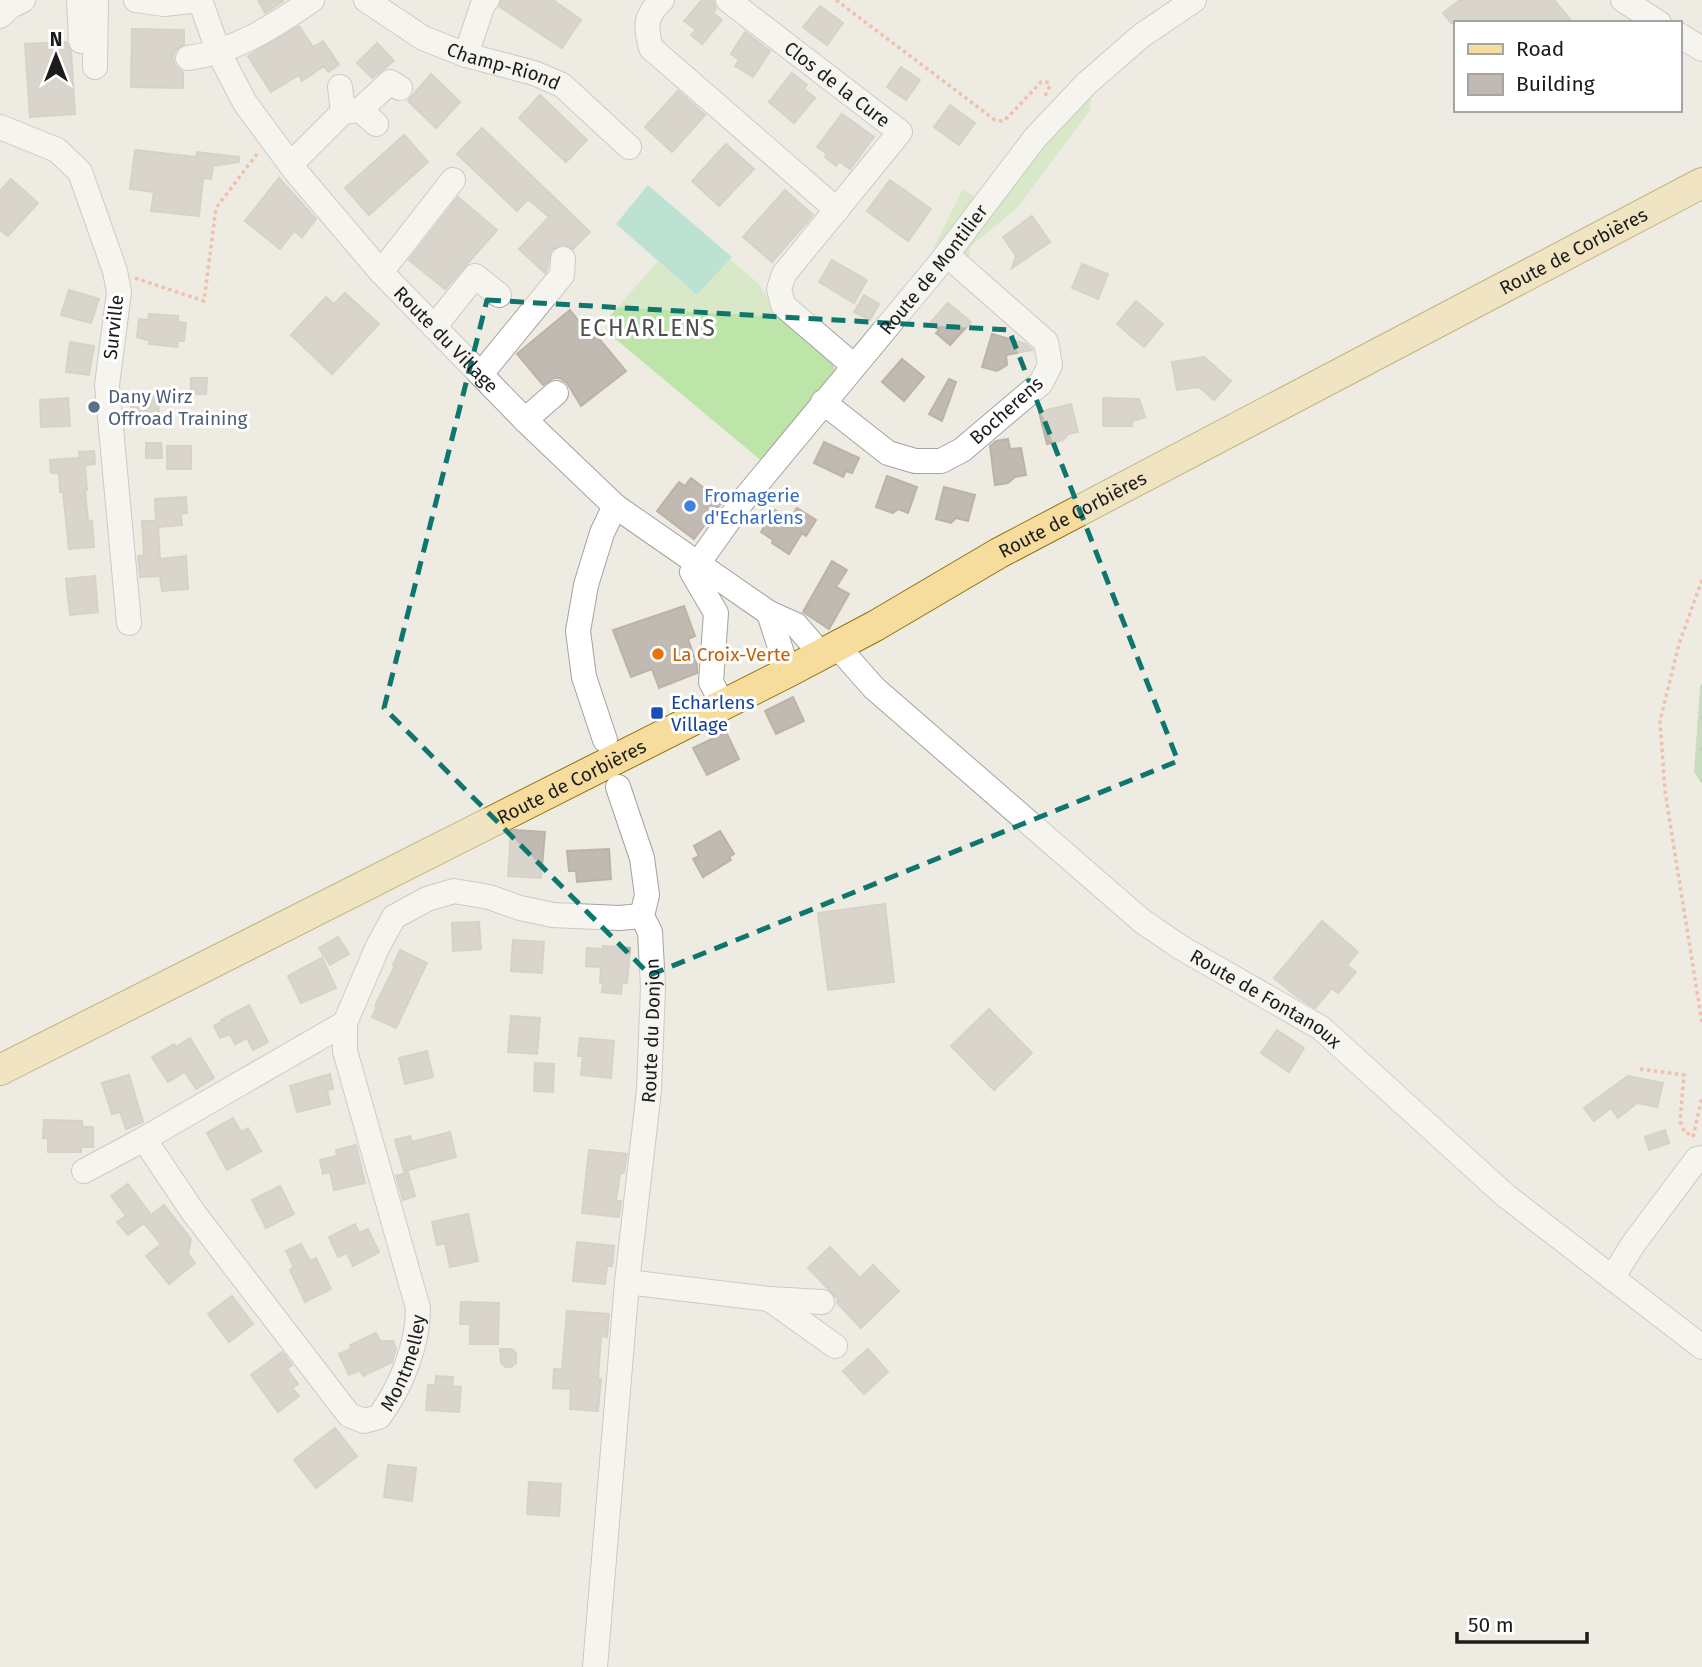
<svg xmlns="http://www.w3.org/2000/svg" width="1702" height="1667" font-family="'Fira Sans',sans-serif">
  <defs>
    <pattern id="forest-crowns" width="20" height="18" patternUnits="userSpaceOnUse" patternTransform="scale(1.75)"><rect width="20" height="18" fill="#a0ca98"/><path d="M2 6a3 3 0 1 1 6 0M12 15a3 3 0 1 1 6 0" fill="none" stroke="#89ad82"/></pattern>
  </defs>
  <rect width="100%" height="100%" fill="#edebe2"/>
  <path fill="#bee5a9" d="M1080 97 1091 99 1090 110 1018 207 971 246 969 258 977 272 966 266 961 248Z
    M963 189 981 201 941 253 934 247Z
    M730 259 759 284 768 299 829 353 835 370 830 385 764 463 606 331 609 317 658 261 697 295Z"/>
  <path fill="url(#forest-crowns)" d="M1702 684V784L1694 772 1700 687Z"/>
  <path fill="#83d8c3" d="M648 185 732 257 697 295 616 224Z"/>
  <path fill="#c1bab2" stroke="#bdb3a5" stroke-width="2" d="M258 0H282L283 1 265 13Z
    M501 0H553L581 20 562 48 500 7Z
    M702 0H713L716 9 713 13 722 20 702 44 691 35 696 30 684 21Z
    M1460 0H1554L1573 23H1451L1443 13Z
    M820 6 843 23 827 45 803 27Z
    M299 26 313 47 323 41 339 65 328 72 324 66 302 81 299 75 271 92 248 56Z
    M132 29 184 30V44L174 52 173 60 176 67 183 72V88L131 87Z
    M745 32 770 51 753 77 735 66 739 60 731 54Z
    M66 42 71 51 75 114 30 117 25 44Z
    M377 43 394 61 372 78 357 63Z
    M901 67 920 80 906 100 887 87Z
    M792 73 807 85 804 89 815 98 794 123 769 102Z
    M431 74 460 102 436 128 408 101Z
    M678 91 705 115 672 152 645 127Z
    M540 95 587 140 566 162 519 118Z
    M950 105 975 123 959 145 934 127Z
    M842 114 874 137 850 169 839 161 836 166 825 157 827 154 817 147Z
    M482 128 590 232 573 249 563 244 551 250 547 269 545 273 519 249 549 217 528 199 517 211 457 154Z
    M404 135 428 162 369 215 345 188Z
    M726 144 754 169 719 206 692 181Z
    M135 150 196 157 197 152 239 157V162L213 166 211 179 203 178 199 216 151 211 154 192 130 189Z
    M279 178 316 219 302 237 294 231 280 249 245 221Z
    M11 179 38 203 8 236 0 230V191Z
    M890 180 931 209 908 241 867 211Z
    M785 190 813 215 772 262 743 237Z
    M458 197 497 230 445 289 409 260Z
    M1032 216 1050 242 1012 268 1016 256 1003 237Z
    M832 260 867 280 854 303 819 282Z
    M1082 264 1108 274 1098 299 1072 288Z
    M69 290 99 299 91 323 61 315Z
    M345 293 379 324 332 374 291 335 326 297 334 304Z
    M864 295 879 304 870 320 854 312Z
    M1136 301 1163 324 1144 347 1117 324Z
    M948 303 971 322 950 345 936 333 939 330 931 322Z
    M570 310 593 339 596 335 626 371 581 406 567 383 560 378H554L543 385 517 354Z
    M149 314 178 316V322L186 323 184 341H178L177 347 149 344 150 341 137 337 139 319 148 320Z
    M992 334 1026 344 1032 350 1006 355 1007 365 997 371 982 367Z
    M70 342 94 346 89 375 66 372Z
    M1204 357 1231 381 1214 400 1199 387 1177 390 1172 362Z
    M902 359 924 377 904 401 882 382Z
    M191 378H207L206 394H191Z
    M949 379 956 382 942 421 929 414Z
    M158 394 159 416 131 417V395Z
    M68 398 70 426 41 427 40 400Z
    M1103 398 1139 399 1145 417 1132 421V426H1103Z
    M1071 404 1078 432 1068 434 1063 440 1047 444 1039 412Z
    M1008 439 1010 449 1021 448 1026 475 1015 477 1008 483 995 485 990 446 996 441Z
    M824 442 859 458 852 473 846 471 843 477 814 463Z
    M146 443H161L162 458H146Z
    M167 446H191V469H167Z
    M94 451 95 464 85 465 87 490H85L88 522 92 521 94 547 69 549 63 492H60L59 473H51L50 460 80 458 79 452Z
    M887 476 917 487 908 513 898 509 893 513 876 507Z
    M691 478 722 502 694 539 657 511 679 482 685 486Z
    M944 487 975 495 968 521 956 518 951 523 936 519Z
    M186 497 187 513 181 514 182 525 158 527 160 559 186 556 188 589 162 591 160 576 140 577 138 556 144 555 142 521H156L155 499Z
    M797 508 816 520 806 536 802 533 789 554 772 543 773 540 761 532 775 510 790 519Z
    M832 561 847 570 836 587 849 594 829 629 803 612Z
    M95 576 98 612 70 615 66 579Z
    M684 606 695 636 688 639 697 665V673L659 688 652 669 631 677 613 630Z
    M793 697 804 721 776 734 765 711Z
    M726 732 739 759 707 775 693 748Z
    M514 830 545 832 541 878 508 876 511 831Z
    M720 831 734 854 729 857 731 860 703 877 693 859 699 856 694 846Z
    M609 849 611 879 577 882 576 871H569L567 851Z
    M885 904 894 982 828 990 818 913Z
    M1322 921 1358 952 1347 965 1356 972 1338 993 1332 988 1315 1008 1296 996 1274 978Z
    M479 922 481 949 453 951 452 923Z
    M338 937 349 954 330 965 319 948Z
    M513 940 544 942 542 973 511 971Z
    M603 946 630 948 627 983H622L621 994 602 992 603 983H600L601 967 586 966 587 948 603 949Z
    M400 950 427 963 396 1028 372 1017 377 1007 375 1006 395 966 393 965Z
    M322 958 336 988 301 1003 288 976Z
    M249 1005 268 1042 253 1050 247 1038 235 1044 230 1034 220 1038 214 1026 222 1022 221 1020Z
    M989 1009 1032 1053 994 1090 951 1046Z
    M511 1016 540 1018 537 1054 508 1052Z
    M1277 1030 1304 1048 1289 1072 1261 1053Z
    M190 1038 214 1078 196 1089 185 1072 168 1082 152 1057 174 1044 176 1047Z
    M580 1038 614 1041 611 1078 581 1075 583 1056H578Z
    M427 1051 433 1077 405 1084 399 1058Z
    M535 1063 554 1064 553 1092 534 1091Z
    M330 1074 333 1089 327 1090 330 1104 297 1112 290 1086Z
    M129 1075 143 1122 126 1129 120 1112 112 1114 102 1083Z
    M1628 1076 1663 1083 1657 1107 1637 1103 1618 1118 1611 1108 1594 1121 1584 1108Z
    M233 1118 241 1132 248 1128 261 1151 227 1170 207 1133Z
    M44 1120 82 1121V1127H93V1147H81V1152H48V1138H43Z
    M1665 1130 1669 1143 1649 1150 1645 1137Z
    M450 1132 456 1157 404 1171 395 1140 410 1136 412 1142Z
    M356 1145 365 1183 334 1190 330 1172 323 1174 320 1160 337 1156 336 1150Z
    M589 1150 627 1154 624 1173H620L616 1201H621L619 1217 582 1213Z
    M408 1172 415 1196 403 1200 396 1176Z
    M128 1184 151 1215 164 1205 191 1239 188 1254 195 1263 169 1284 146 1256 161 1244 144 1223 128 1235 117 1222 126 1216 111 1196Z
    M280 1186 294 1214 266 1228 252 1200Z
    M468 1214 478 1261 450 1267 445 1243 437 1245 432 1222Z
    M355 1224 359 1233 368 1229 379 1252 353 1266 347 1253 338 1257 329 1237Z
    M577 1242 614 1246 612 1266H607L605 1284 573 1281Z
    M301 1244 310 1261 316 1258 331 1289 305 1302 290 1270 294 1268 286 1251Z
    M830 1247 860 1278 873 1265 899 1291 861 1328 837 1303 838 1299 808 1268Z
    M232 1296 253 1324 229 1342 208 1314Z
    M461 1302 499 1303 498 1344H470V1324H460Z
    M567 1311 609 1314 607 1337 601 1336 598 1379H601L598 1411 570 1409 571 1389 553 1388 554 1369 562 1370Z
    M376 1333 380 1341H393L396 1349 392 1362 363 1376 360 1370 349 1375 339 1354 351 1349 350 1345Z
    M500 1349H511L516 1353V1363L511 1367H506L501 1363Z
    M868 1349 888 1372 864 1394 843 1371Z
    M282 1352 292 1365 287 1369 298 1384 292 1388 299 1396 278 1412 251 1375Z
    M436 1376 453 1377 452 1386 461 1387 459 1412 426 1410 428 1385H435Z
    M335 1428 357 1456 316 1488 294 1460Z
    M388 1465 416 1468 412 1501 384 1497Z
    M529 1482 561 1484 559 1516 527 1514Z"/>
  <g fill="none" stroke-linecap="round" stroke-linejoin="round">
    <g stroke="#a3a3a3" stroke-width="26">
      <g id="minor">
        <path d="M79 0 81 41"/>
        <path id="s1" d="M136 0 164 4 200 0 219 53 245 103 296 172 381 272 525 420 615 506 769 613 796 625 821 654"/>
        <path id="s2" d="M366 0 423 38 466 55 534 73 562 85 629 147"/>
        <path d="M662 0C645 16 645 26 651 48L837 210"/>
        <path id="s3" d="M728 0 900 132 784 274 779 289 783 305 854 366"/>
        <path d="M1623 0 1659 23"/>
        <path d="M0 16 11 6 23 0"/>
        <path d="M1679 35 1702 49"/>
        <path d="M466 55 484 1 487 0"/>
        <path d="M188 58C235 52 274 26 312 0"/>
        <path d="M95 67 96 0"/>
        <path d="M340 87 343 112"/>
        <path d="M360 110 376 124"/>
        <path d="M0 127 57 150 80 172 115 271 119 292 107 385 129 623"/>
        <path d="M291 164 343 112 360 110 390 82 400 88"/>
        <path d="M381 272 453 180"/>
        <path d="M434 327 475 276 499 295"/>
        <path d="M481 374 562 275 563 259"/>
        <path d="M823 402 888 453 915 461H941L962 450 1041 383 1050 365 1046 342 947 255"/>
        <path d="M525 420 556 393"/>
        <path d="M769 613 788 672"/>
        <path id="s4" d="M839 644 844 654 874 688 1142 921 1180 947 1321 1028 1506 1196 1702 1347"/>
        <path id="s5" d="M723 705 711 682 716 613 692 572 741 503 941 262 1035 138 1086 84 1141 36 1194 0"/>
        <path d="M605 740 584 677 578 631 586 585 602 533 615 506"/>
        <path id="s6" d="M144 1139 193 1212 349 1415 364 1421 379 1417C401 1387 418 1345 418 1308L345 1051V1023L378 946 394 917 427 899 454 891 489 897 520 908 553 915 619 918 642 916"/>
        <path d="M84 1171 144 1139 345 1023"/>
        <path d="M1612 1278 1634 1243 1697 1159 1702 1158"/>
        <path d="M627 1282 769 1299 835 1346"/>
        <path d="M770 1299 822 1302"/>
        <path id="s7" d="M595 1667 627 1282 649 1090 653 987 650 932 642 916 647 895 642 858 618 787"/>
      </g>
    </g>
    <g stroke="#8c7308" stroke-width="32">
      <g id="major">
        <path id="s8" d="M0 1070 788 672 875 626 999 553 1702 183"/>
      </g>
    </g>
    <path stroke="#f28e6e" stroke-width="3.5" stroke-dasharray="3.5 3.5" stroke-linecap="butt" d="M836 0 995 120 1002 121 1008 117 1041 82H1047L1050 86 1045 96
      M135 278 204 301 216 208 257 154
      M1702 580 1679 644 1660 721 1665 791 1702 1023
      M1640 1069 1684 1075 1680 1121 1685 1133 1694 1135
      M1693 1137 1702 1097"/>
    <use href="#minor" stroke="#fff" stroke-width="24"/>
    <use href="#major" stroke="#f6dc9d" stroke-width="30"/>
  </g>
  <path d="M0 0H1702V1667H0ZM487 300 1009 330 1178 761 650 975 384 708Z" fill="#edebe2" fill-opacity=".55" fill-rule="evenodd"/>
  <path fill="none" stroke="#0f766e" stroke-width="5" stroke-dasharray="14 9" stroke-linejoin="round" d="M487 300 1009 330 1178 761 650 975 384 708Z"/>
  <circle fill="#5c6f8a" stroke="#fff" stroke-width="2.5" cx="94" cy="407" r="7"/>
  <circle fill="#3f7fe0" stroke="#fff" stroke-width="2.5" cx="690" cy="506" r="7"/>
  <circle fill="#e8710a" stroke="#fff" stroke-width="2.5" cx="658" cy="654" r="7"/>
  <rect fill="#1a4fb4" stroke="#fff" stroke-width="2.5" x="650" y="706" width="14" height="14" rx="3.5"/>
  <g text-anchor="middle" stroke-width="6" stroke-linejoin="round" paint-order="stroke">
    <g font-size="19" fill="#1c1c1c" stroke="#fff">
      <text dy="7" stroke="none"><textPath href="#s2" startOffset="154">Champ-Riond</textPath></text>
      <text dy="7" stroke="none"><textPath href="#s3" startOffset="138">Clos de la Cure</textPath></text>
      <text dy="7" stroke="none"><textPath href="#s8" startOffset="1774">Route de Corbières</textPath></text>
      <text dy="7" stroke="none"><textPath href="#s5" startOffset="530">Route de Montilier</textPath></text>
      <text transform="translate(113 327) rotate(-84)" y="7">Surville</text>
      <text dy="7" stroke="none"><textPath href="#s1" startOffset="488">Route du Village</textPath></text>
      <text transform="translate(1006 410) rotate(-42)" y="7">Bocherens</text>
      <text dy="7" stroke="none"><textPath href="#s8" startOffset="1208">Route de Corbières</textPath></text>
      <text dy="7" stroke="none"><textPath href="#s8" startOffset="640">Route de Corbières</textPath></text>
      <text dy="7" stroke="none"><textPath href="#s4" startOffset="558">Route de Fontanoux</textPath></text>
      <text dy="7" stroke="none"><textPath href="#s7" startOffset="639">Route du Donjon</textPath></text>
      <text dy="7" stroke="none"><textPath href="#s6" startOffset="436">Montmelley</textPath></text>
    </g>
    <g font-size="19" fill="#4e5e75" stroke="#fff" text-anchor="start">
      <text x="108" y="403">Dany Wirz<tspan x="108" dy="22">Offroad Training</tspan></text>
    </g>
    <g font-size="19" fill="#366cbe" stroke="#fff" text-anchor="start">
      <text x="704" y="502">Fromagerie<tspan x="704" dy="22">d'Echarlens</tspan></text>
    </g>
    <g font-size="19" fill="#c56008" stroke="#fff" text-anchor="start">
      <text x="672" y="661">La Croix-Verte</text>
    </g>
    <g font-size="19" fill="#164399" stroke="#fff" text-anchor="start">
      <text x="671" y="709">Echarlens<tspan x="671" dy="22">Village</tspan></text>
    </g>
    <g font-size="23" letter-spacing="2" fill="#4f4f4f" stroke="#fff">
      <text x="648" y="336">ECHARLENS</text>
    </g>
  </g>
  <rect x="1454" y="21" width="228" height="91" fill="#ffffff" stroke="#a4a4a4" stroke-width="2"/>
  <rect x="1468" y="44" width="35" height="10" fill="#f6dc9d" stroke="#a4a4a4" stroke-width="2"/>
  <text x="1516" y="56" font-size="21" fill="#1c1c1c">Road</text>
  <rect x="1468" y="74" width="35" height="21" fill="#c1bab2" stroke="#a4a4a4" stroke-width="2"/>
  <text x="1516" y="91" font-size="21" fill="#1c1c1c">Building</text>
  <g transform="translate(56 56)" stroke="#ffffff" stroke-width="5" paint-order="stroke">
  <path d="M0-5L12 26L0 18L-12 26Z" fill="#1c1c1c"/>
  <text y="-10" font-size="19" font-weight="bold" text-anchor="middle" fill="#1c1c1c">N</text>
  </g>
  <path d="M1457 1632v10h130v-10" fill="none" stroke="#1c1c1c" stroke-width="3.5"/>
  <text x="1468" y="1632" font-size="21" fill="#1c1c1c" stroke="#ffffff" stroke-width="5" paint-order="stroke">50 m</text>
</svg>
